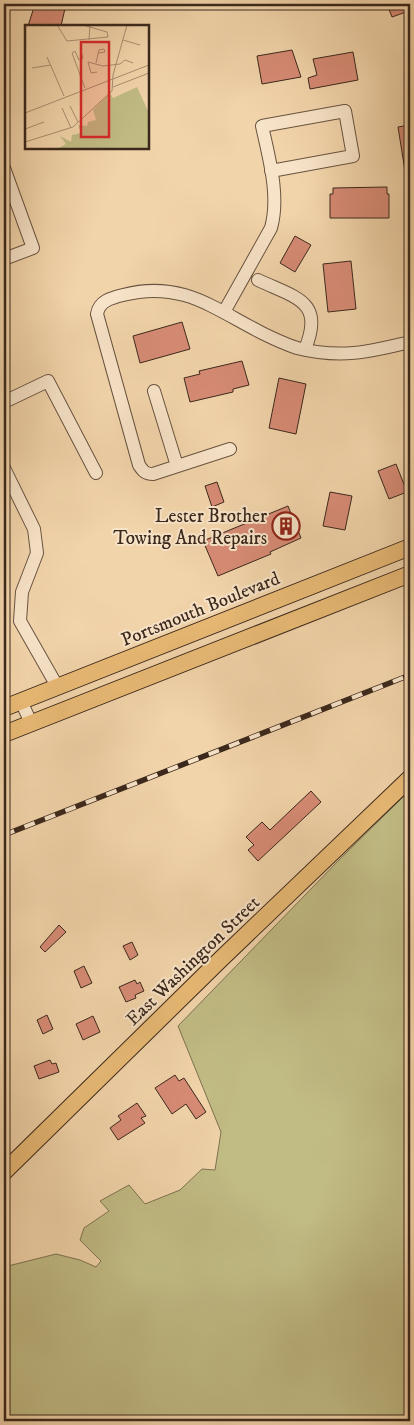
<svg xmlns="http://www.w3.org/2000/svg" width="414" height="1425" font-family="'IM FELL DW Pica',serif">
  <rect width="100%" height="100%" fill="#f2d4aa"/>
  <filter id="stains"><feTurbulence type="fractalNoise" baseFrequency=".004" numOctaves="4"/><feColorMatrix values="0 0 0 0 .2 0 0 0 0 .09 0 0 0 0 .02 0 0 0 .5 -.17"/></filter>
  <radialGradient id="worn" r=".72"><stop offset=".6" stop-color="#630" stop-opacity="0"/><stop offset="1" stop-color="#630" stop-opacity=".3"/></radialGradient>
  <path fill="#c1bb84" stroke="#7e7250" d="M410 790V1421H4V1344L5 1339 4 1335V1267L56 1254 80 1260 96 1267 101 1261 80 1240 84 1228 109 1211 100 1201 129 1185 145 1204 180 1190 202 1169 215 1170 221 1132 178 1026 339 860Z"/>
  <path fill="#d78b75" stroke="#3b281c" d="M35 4H66L61 26H28Z
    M387 4H403L406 12 392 17Z
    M292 50 301 77 262 84 257 56Z
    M353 52 358 80 310 89 308 78 317 75 313 59Z
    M410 125V170L405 171 398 127Z
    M387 187V194H389V218H330V194H333V188Z
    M295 236 311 245 295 272 280 263Z
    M351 261 356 309 328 312 323 264Z
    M182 322 190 349 140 363 133 336Z
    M242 361 249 385 233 389V392L190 402 184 378 200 374 199 371Z
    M279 378 306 384 296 434 269 428Z
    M396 464 407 492 389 499 378 471Z
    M217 482 224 502 212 507 205 486Z
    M330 492 352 496 345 530 323 526Z
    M288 506 301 538 270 552 271 554 218 576 203 541Z
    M311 791 321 802 258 861 248 850 254 845 246 837 262 822 270 830Z
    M59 925 66 932 45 952 40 947Z
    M132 942 138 955 130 960 123 946Z
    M84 966 92 983 81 988 74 971Z
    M135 980 137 984 140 982 144 991 135 995 136 998 126 1002 119 987Z
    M47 1015 53 1029 43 1034 37 1020Z
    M93 1016 100 1032 83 1040 76 1024Z
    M50 1060 52 1064 56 1063 59 1072 39 1079 34 1066Z
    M175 1075 179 1081 184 1078 206 1112 196 1119 186 1104 172 1114 155 1088Z
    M137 1103 146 1116 141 1118 145 1123 118 1140 110 1128 121 1120 118 1116Z"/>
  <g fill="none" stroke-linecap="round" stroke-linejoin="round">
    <g stroke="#695340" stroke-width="14">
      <path id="minor" d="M4 168 33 248 4 259
        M258 280C296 298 325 301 305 349
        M224 312 271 228C280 196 269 158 262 126L345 111 353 156 271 171
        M154 391 177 466
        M4 402 48 381 96 473
        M230 449 153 474C145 474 143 471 139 465L97 314C99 301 111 298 123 295 181 280 213 308 262 333 274 339 285 344 297 348 340 359 369 352 410 342
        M4 468 34 529 37 553 22 592 20 621 57 686
        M21 701 31 723"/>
    </g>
    <g stroke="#3b281c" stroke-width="18">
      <path id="major" d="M4 708 410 547
        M4 734 410 574
        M4 1172 222 958 410 778"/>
    </g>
    <use href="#minor" stroke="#f7e3c8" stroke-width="12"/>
    <use href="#major" stroke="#e9ba75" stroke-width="16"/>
    <g stroke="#3b281c" stroke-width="5.5">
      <path id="rail" d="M4 835 410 675"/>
    </g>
    <use href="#rail" stroke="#f7e3c8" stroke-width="4" stroke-dasharray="11" stroke-linecap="butt"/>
  </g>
  <defs>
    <g id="building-ring" transform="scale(1.4375)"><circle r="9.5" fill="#f7e3c8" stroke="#8f2418" stroke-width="1.5"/><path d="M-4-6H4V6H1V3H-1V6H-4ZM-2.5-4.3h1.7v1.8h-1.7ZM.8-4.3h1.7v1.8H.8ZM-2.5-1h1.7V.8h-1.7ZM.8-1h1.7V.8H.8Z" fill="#8f2418"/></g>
  </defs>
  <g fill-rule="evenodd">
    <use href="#building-ring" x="286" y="526"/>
  </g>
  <g text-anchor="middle" stroke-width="4" stroke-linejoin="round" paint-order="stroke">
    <g font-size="19" fill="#3b281c" stroke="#f7e3c8" text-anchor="end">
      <text x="267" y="522">Lester Brother<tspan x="267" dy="22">Towing And Repairs</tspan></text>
    </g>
    <g font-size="19" fill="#3b281c" stroke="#f7e3c8">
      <text transform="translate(200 608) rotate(-22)" y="7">Portsmouth Boulevard</text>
      <text transform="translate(192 960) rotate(-44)" y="7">East Washington Street</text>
    </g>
  </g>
  <g transform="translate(25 25)">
    <rect width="124" height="124" fill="#f2d4aa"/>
    <path d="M112 62 124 88V124H32L41 119 35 111 46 117 47 110 56 108 53 100 62 101 63 97 71 95 68 85 85 68 88 73Z" fill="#c1bb84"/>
    <path fill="none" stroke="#a98f71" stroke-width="1" d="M32 0 42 16 83 12 82 7 58 0M64 15 65 0M98 15 115 20M56 27 58 33 54 35 50 26 47 28 60 63M22 32 39 71M71 38 74 25 79 24 80 27 74 28M7 43 26 40M72 47 66 48 63 37 78 41 95 39 100 35 108 38M88 62 124 48M45 81 53 97M37 83 46 103M0 88 124 40M0 104 19 97M0 117 48 102 87 66 88 50 102 0"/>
    <path fill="#d62828" fill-opacity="0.15" stroke="#d62828" stroke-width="2.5" d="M56 17H84V112H56Z"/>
    <rect width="124" height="124" fill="none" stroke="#3b281c" stroke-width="2.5"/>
  </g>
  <rect width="414" height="1425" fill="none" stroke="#f2d4aa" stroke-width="20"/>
  <rect x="5" y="5" width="404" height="1415" fill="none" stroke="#3b281c" stroke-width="2.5"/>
  <rect x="10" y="10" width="394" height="1405" fill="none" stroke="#3b281c"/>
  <rect width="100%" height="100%" filter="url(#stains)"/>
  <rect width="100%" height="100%" fill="url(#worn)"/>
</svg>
